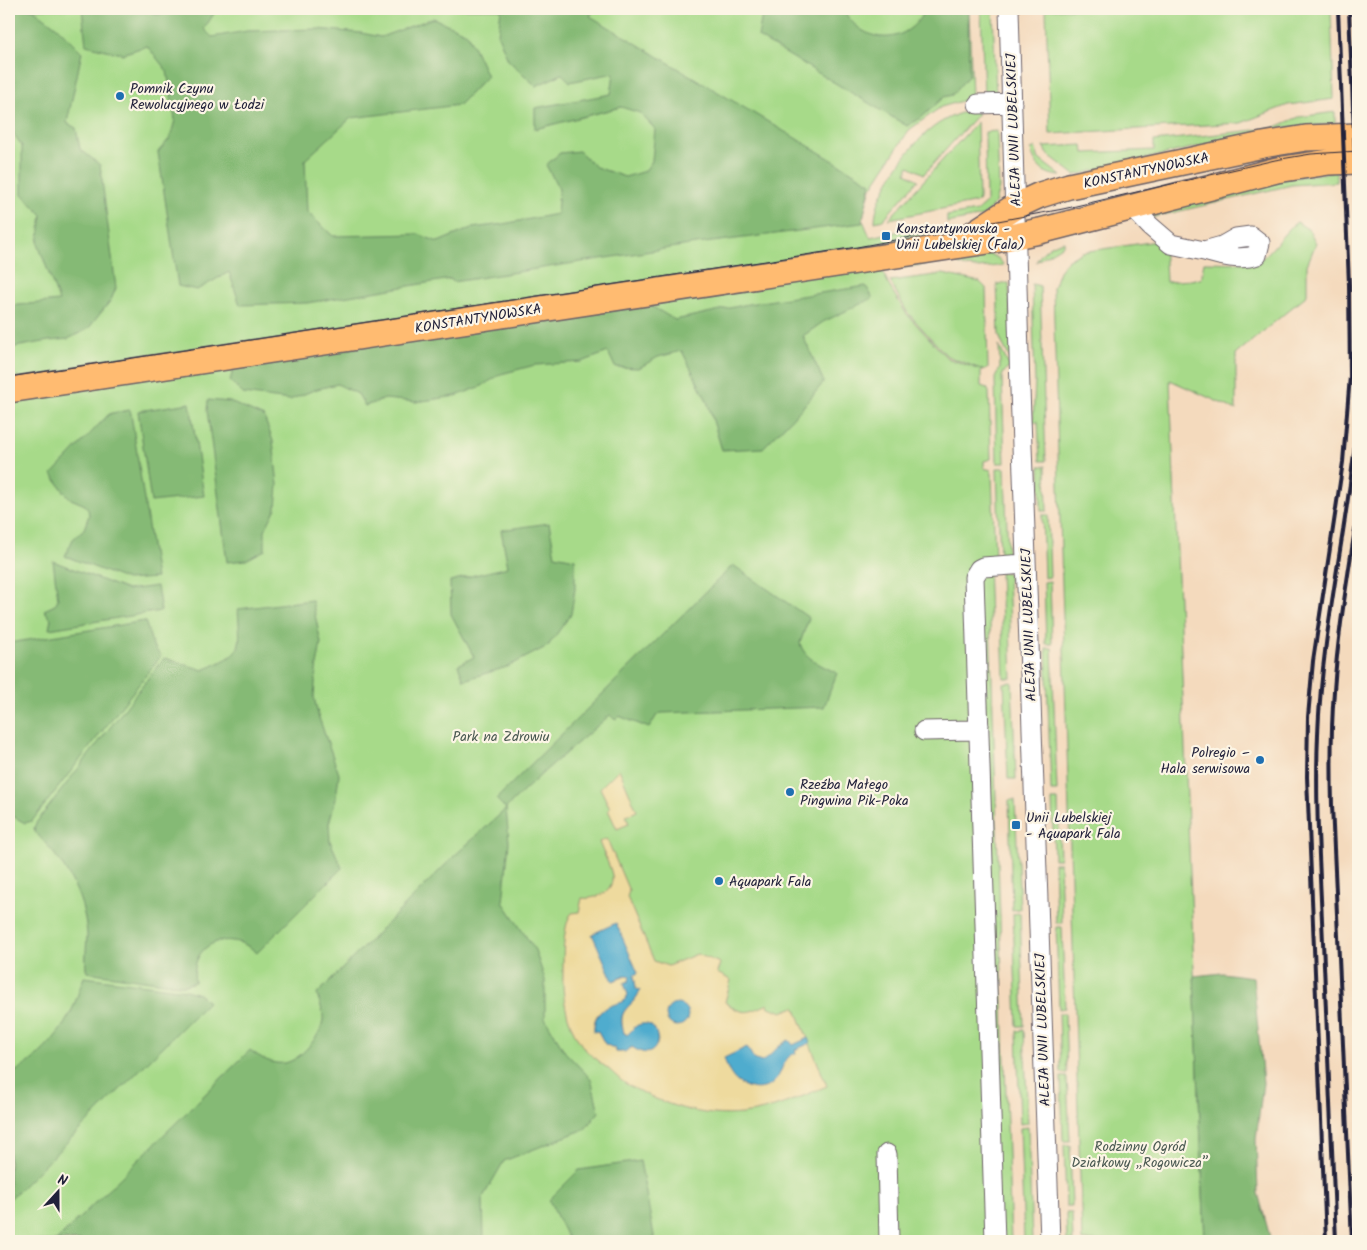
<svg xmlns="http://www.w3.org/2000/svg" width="1367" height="1250" font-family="Kalam,sans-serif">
  <rect width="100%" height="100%" fill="#fcf5e5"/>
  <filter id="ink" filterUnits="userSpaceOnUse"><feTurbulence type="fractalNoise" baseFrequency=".02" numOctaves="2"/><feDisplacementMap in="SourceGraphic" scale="10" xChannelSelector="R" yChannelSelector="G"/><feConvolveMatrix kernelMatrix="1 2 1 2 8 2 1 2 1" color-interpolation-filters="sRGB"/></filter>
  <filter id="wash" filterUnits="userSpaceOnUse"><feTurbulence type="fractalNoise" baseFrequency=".0096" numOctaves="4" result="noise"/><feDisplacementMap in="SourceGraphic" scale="20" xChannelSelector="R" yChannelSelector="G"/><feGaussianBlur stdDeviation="1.12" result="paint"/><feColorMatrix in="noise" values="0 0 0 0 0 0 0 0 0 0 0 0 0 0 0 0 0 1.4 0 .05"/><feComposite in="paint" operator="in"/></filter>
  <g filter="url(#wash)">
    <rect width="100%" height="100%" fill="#f4dabd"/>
    <path fill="#a7da89" stroke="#647e62" d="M9 9H969L972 98 941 107 909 130 871 188 862 218 870 237 927 226 929 237 874 247 933 259 934 263 883 271 888 284 906 313 947 358 981 370V386L987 388 989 392 991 459 984 461V468L991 470 992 474 995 560 988 562 1011 1241H9Z
      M981 9H993L996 98H984Z
      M1046 9H1331L1334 99 1288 105 1241 123 1050 134Z
      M977 109V115L924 174 909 166 906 173 918 180 883 220 875 222C875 205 884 190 892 176 913 142 936 116 977 109Z
      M1335 112V124L1289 127 1261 132 1075 175 1046 153 1044 147 1083 145 1084 153 1154 150V141L1273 128 1299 117Z
      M977 122 979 198 978 202 889 219Z
      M997 131 999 188 995 203 983 216 947 223V216L977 211 986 203 985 132Z
      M1035 147 1039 159 1061 176C1044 175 1035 167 1031 150Z
      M1337 171V182L1292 185 1150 218 1148 214 1259 183Z
      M1297 222 1309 230 1316 243 1307 265V295L1236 354V410L1170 380 1205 1241H1082L1053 288 1059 271 1067 261 1082 252 1164 240 1166 282 1201 279 1204 262C1214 262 1251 264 1258 261 1273 252 1282 233 1297 222Z
      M1064 241V244C1055 251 1045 255 1036 262 1042 251 1051 244 1064 241Z
      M987 253 998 258 1004 265C989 267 962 273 952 258Z
      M943 274 980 282 986 288 988 368 983 370 947 356 907 312 890 281Z
      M1009 283 1012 362 1002 343 999 335 997 284Z
      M1032 284 1040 286 1046 461H1040L1038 422H1033L1035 382Z
      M999 346 1010 367 1004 372 1002 377 1005 463H997L995 378 1000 368Z
      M1040 466H1046L1047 511H1041Z
      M997 468H1005L1008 560H1000Z
      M1042 515H1048L1050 577 1044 578Z
      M1000 572 1008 573 1012 678H1004Z
      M1050 581 1052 644H1046L1044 582Z
      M1046 648H1052L1057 791H1051Z
      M1012 682 1016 779H1008L1004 683Z
      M1009 800H1015L1020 909 1012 910Z
      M1052 800H1058L1060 859H1054Z
      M1054 863H1060L1062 923H1056Z
      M1020 913 1024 1026H1017L1013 914Z
      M1056 927H1062L1065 1008 1059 1009Z
      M1059 1013H1065L1067 1073H1061Z
      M1024 1030 1028 1123 1020 1124 1017 1031Z
      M1061 1077H1067L1070 1141H1063Z
      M1028 1127 1032 1241H1024L1020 1128Z
      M1064 1145H1070L1072 1206H1066Z
      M1066 1213H1072L1073 1241H1067Z"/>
    <path fill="#85ba75" stroke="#546e58" d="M9 9H33L57 27 82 52 67 123 76 128 80 149 100 165 116 288 111 300 88 329 68 339 49 341 9 348V306L59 301 38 244 42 215 22 194V146L9 127Z
      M82 9H147L157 15 169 11 171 9H217L204 29 212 37 247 31 317 29 361 33 381 37 433 18 467 33 487 76 459 105 351 118 305 160 307 212 333 236 418 234 438 242 472 228 503 224 557 214 559 189 546 165 560 153 579 151 596 167 625 177 645 171 652 161 655 129 640 113 621 107 535 129V108L611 94 614 73 570 82 562 74 536 86 508 60 498 35 501 9H595L590 16 871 183 862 223 696 244 453 282 451 279 307 303 240 305 229 272 197 290 178 286 158 152 170 138 175 120 167 71 147 46 122 54 86 45Z
      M763 9H843C862 45 907 48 925 9H968L969 75 952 95 944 97 921 118 907 126 758 37Z
      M866 286 873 298 823 322 803 336 824 382 802 408 763 448 722 450 707 401 682 351 658 357 639 368 615 367 608 352 582 362 535 365 501 374 482 386 456 396 416 402 385 399 365 406 358 394 337 384 314 390 290 400 243 394 230 381 234 366 648 304 675 320 748 304Z
      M208 400 230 402 264 417 273 441 278 485 276 508 265 530V550L246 560 227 562 207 410Z
      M190 403 204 496 151 502 138 411Z
      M130 410 131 414 156 578 127 580 65 556 73 539 84 529 89 515 88 509 85 505 71 499 65 493 52 474 108 415 112 413Z
      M549 523 555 555 575 559V589L571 614 548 646 507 667 464 680 458 665 474 657 451 614 450 581 508 567 501 530Z
      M53 561 127 590 157 586 161 611 49 629 51 619 44 610 55 605 58 599Z
      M733 565 809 618 800 643C804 659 823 666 837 673L824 707 662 713 657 715 649 728 619 716 615 720 610 715 546 770 506 808 509 842 503 902 535 950 545 980V1018L565 1052 591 1079 599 1112 585 1129 504 1161 483 1197 484 1241H56L250 1050C274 1068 290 1069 310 1045 316 1038 322 1029 323 1020 324 1013 319 1001 317 994L453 857 506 809 496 799Z
      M312 600 321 643 316 671 314 697 318 715 339 774 336 798 329 823 330 841 342 868 257 953C230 928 189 942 195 982L185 985H179L87 972C84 967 87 942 87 934 84 892 63 861 35 832L34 828 36 823 164 658 203 670C244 652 241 653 238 609Z
      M145 621 153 646 161 656 32 821 25 823 9 814V643Z
      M1222 973 1253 977 1263 1083 1256 1140 1258 1193 1271 1241H1205L1194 976Z
      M84 977 186 990 199 994 208 1002 9 1200V1075C35 1062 56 1040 70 1014 76 1003 79 989 84 977Z
      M640 1161 655 1241H569L549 1200 579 1170Z"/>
    <path fill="#eeda9e" stroke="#887e6c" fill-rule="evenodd" d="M619 769 637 811 626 816 629 824 617 829 608 810 610 808 600 788Z
      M607 839 629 891 627 897 654 961 668 966 697 954 720 963 717 973 731 980 725 1002C744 1016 748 1013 768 1004L769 1007 782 1012 795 1007 827 1086C800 1097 772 1111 742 1114 703 1118 663 1105 630 1086 621 1082 614 1073 606 1067 596 1060 585 1051 579 1041 566 1021 562 995 563 972 563 959 563 922 572 913L579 912 582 898C594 900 615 892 612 875 610 865 603 853 599 842ZM616 923 637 973 634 975 636 989 639 993C629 1011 617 1008 624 1033L628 1035 643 1024 647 1025 655 1029 658 1040 657 1045C649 1046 639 1045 631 1048 625 1049 623 1053 616 1052V1049L605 1044 598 1031H594C592 1000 621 1014 628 995L626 987 630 979 629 975 613 981Z"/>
    <path fill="#4facce" stroke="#386784" d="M616 923 638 973 634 975 636 989 640 990C634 1009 615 1006 624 1033L627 1035C631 1032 633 1027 638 1025 665 1015 664 1070 632 1047L625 1052H616V1049L605 1044 598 1031 594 1032C593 1012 606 1006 623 1002L628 995 624 983 629 981 630 976 627 975 613 981 592 934Z
      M666 1015a11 11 0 1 1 22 0a11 11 0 1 1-22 0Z
      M808 1038 810 1043 795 1050 796 1053C781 1057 783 1075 773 1083 761 1094 740 1088 732 1076 728 1071 726 1064 724 1058L747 1047 754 1059 761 1062C772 1056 777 1045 789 1040L793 1045Z"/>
  </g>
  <g filter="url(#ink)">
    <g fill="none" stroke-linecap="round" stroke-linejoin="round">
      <g stroke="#6c6268" stroke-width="21">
        <path id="minor" d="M1009 9 1020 389 1050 1241
          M978 104 1012 103
          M1132 207 1150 226 1171 244 1204 251 1222 246 1236 238 1251 236 1260 243 1257 255C1240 261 1221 256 1204 251
          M924 731 973 730 979 725
          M887 1154 889 1241
          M995 1241 974 577 979 569 983 567 1026 564"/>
      </g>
      <g stroke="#6c6268" stroke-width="28">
        <path id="major" d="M962 241 1016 206 1040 195 1069 186 1263 145 1306 138 1358 136
          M9 390 995 240 1040 231 1277 170 1329 162 1358 161"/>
      </g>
      <use href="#minor" stroke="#fff" stroke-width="19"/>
      <use href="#major" stroke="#ffbb71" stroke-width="25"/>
      <path stroke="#22223b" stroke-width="1" d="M9 377 857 247 1063 209 1275 160 1311 154 1358 151"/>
      <path stroke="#22223b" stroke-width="4" d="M1349 9 1358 231
        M1326 1241 1307 777 1308 717 1313 661 1343 462 1350 376 1349 285 1338 9
        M1336 1241C1332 1141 1327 1042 1323 942 1320 872 1315 803 1318 734 1322 627 1349 522 1358 416
        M1352 1241 1332 805C1331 767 1331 729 1334 691 1338 630 1349 570 1358 510"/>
    </g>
  </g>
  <g fill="#1f6fb2" stroke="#fcf5e5" stroke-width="2">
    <circle cx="120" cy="96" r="5"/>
    <rect x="881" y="231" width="10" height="10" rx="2.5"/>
    <circle cx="1260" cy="760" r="5"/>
    <circle cx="790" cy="792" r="5"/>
    <rect x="1011" y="820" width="10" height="10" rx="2.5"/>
    <circle cx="719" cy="881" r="5"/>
  </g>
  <g text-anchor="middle" stroke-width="4.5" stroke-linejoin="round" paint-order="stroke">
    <g font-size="14" fill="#22223b" stroke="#fcf5e5" text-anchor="start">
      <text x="130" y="93">Pomnik Czynu<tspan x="130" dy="16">Rewolucyjnego w Łodzi</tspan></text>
      <text x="896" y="233">Konstantynowska -<tspan x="896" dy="16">Unii Lubelskiej (Fala)</tspan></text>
      <text x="1250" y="757" text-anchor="end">Polregio –<tspan x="1250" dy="16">Hala serwisowa</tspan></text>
      <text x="800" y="789">Rzeźba Małego<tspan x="800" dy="16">Pingwina Pik-Poka</tspan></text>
      <text x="1026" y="822">Unii Lubelskiej<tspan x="1026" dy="16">- Aquapark Fala</tspan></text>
      <text x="729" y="886">Aquapark Fala</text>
    </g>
    <g font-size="14" fill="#22223b" stroke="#fcf5e5">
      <text transform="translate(1013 130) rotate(-92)" y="5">ALEJA UNII LUBELSKIEJ</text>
      <text transform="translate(1146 170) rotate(-12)" y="5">KONSTANTYNOWSKA</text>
      <text transform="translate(478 318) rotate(-9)" y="5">KONSTANTYNOWSKA</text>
      <text transform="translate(1028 625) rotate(-92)" y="5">ALEJA UNII LUBELSKIEJ</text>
      <text transform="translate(1042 1030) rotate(-92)" y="5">ALEJA UNII LUBELSKIEJ</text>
    </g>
    <g font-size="14" fill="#4a5952" stroke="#fcf5e5">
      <text x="501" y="741">Park na Zdrowiu</text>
      <text x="1140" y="1151">Rodzinny Ogród<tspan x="1140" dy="16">Działkowy „Rogowicza”</tspan></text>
    </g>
  </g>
  <rect width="1367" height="1250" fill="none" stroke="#fcf5e5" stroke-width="30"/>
  <g transform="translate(58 1192) rotate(21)" stroke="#fcf5e5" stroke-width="4" paint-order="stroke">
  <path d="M0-4L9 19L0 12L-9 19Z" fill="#22223b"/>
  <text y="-8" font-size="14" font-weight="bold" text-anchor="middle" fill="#22223b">N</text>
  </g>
</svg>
